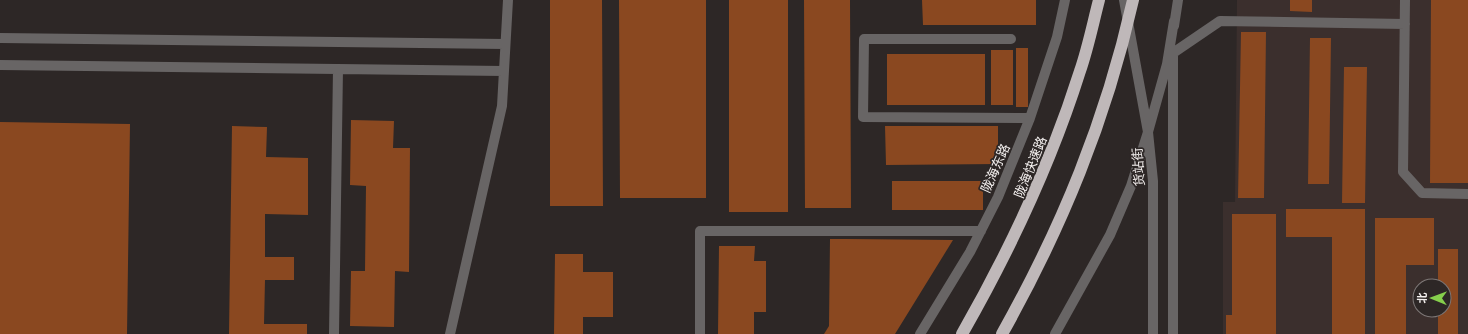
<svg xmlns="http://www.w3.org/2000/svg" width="1468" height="334" font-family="'Roboto Condensed','Noto Sans SC',sans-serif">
  <rect width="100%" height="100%" fill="#2d2726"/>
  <path fill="#3b2f2d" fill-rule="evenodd" d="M1237 0H1468V334H1223V202H1235ZM1420 286H1444V310H1420Z"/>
  <path fill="#8a4820" d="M550 0H602L603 206H550Z
    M619 0H706V198H620Z
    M729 0H788V212H729Z
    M804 0H850L851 208H805Z
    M922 0H1036V25H923Z
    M1290 0H1312V12L1290 11Z
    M1431 0H1468V183H1430Z
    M1241 32H1266L1264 198H1238Z
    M1310 38H1331L1329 184H1308Z
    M1016 48H1028V107H1016Z
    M991 50H1013V105H991Z
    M887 54H985V105H887Z
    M1344 67H1367L1365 203H1342Z
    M351 120 394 121 393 148H410L409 272 395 271 394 327 350 326 351 271H365L366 186 350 185Z
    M0 122 130 124 127 334H0Z
    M232 126 267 127 266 157 308 158V215L265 214V257H294V280H265L264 324H307V334H229Z
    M885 126H998V164L886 165Z
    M892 181H983V210H892Z
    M1286 209H1365V334H1332V237H1286Z
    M1232 214H1276V334H1226V315H1232Z
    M1375 218H1434V265H1406V334H1375Z
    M830 239H847L953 240 895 334H824L829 326Z
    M719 246H755L754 261H766V312H754V334H718Z
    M1438 249H1458V334H1438V310H1444V286H1438Z
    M555 254H583V272H613V317H583V334H554Z"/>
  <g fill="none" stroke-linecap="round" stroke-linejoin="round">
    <path stroke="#686565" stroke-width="10" d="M1124 0 1148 132 1153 181V334
      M1405 0 1403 172 1422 193 1468 194
      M1174 26 1178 0
      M0 38 505 44
      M1011 39H864L863 117 1030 118
      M1173 53 1220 21 1405 24
      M1173 54V334
      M0 65 504 71
      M334 334 338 69
      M450 334 502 106 508 0
      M700 334V231H981
      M920 334 970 252 998 197 1030 118 1057 37 1065 0
      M1055 334 1110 235 1131 186 1148 132 1167 64 1174 21"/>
    <path stroke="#bfb8b9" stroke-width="12" d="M962 334C1010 250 1051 163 1080 71 1088 48 1093 23 1099 0"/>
    <path stroke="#bfb8b9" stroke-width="12" d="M1002 334C1062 227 1106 120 1133 0"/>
  </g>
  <g text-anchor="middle" stroke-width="3.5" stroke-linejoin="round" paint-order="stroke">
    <g font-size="13" fill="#f4f0ef" stroke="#2d2726">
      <text transform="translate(1030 167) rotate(-68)" y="5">陇海快速路</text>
      <text transform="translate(1138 167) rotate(-94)" y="5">货站街</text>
      <text transform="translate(995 168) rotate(-66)" y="5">陇海东路</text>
    </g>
  </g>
  <g transform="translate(1432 298) rotate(271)"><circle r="19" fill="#2d2726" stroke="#7d7776"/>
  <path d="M0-3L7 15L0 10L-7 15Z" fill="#86cf4c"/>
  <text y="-6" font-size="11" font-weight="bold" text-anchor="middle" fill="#f4f0ef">北</text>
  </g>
</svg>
